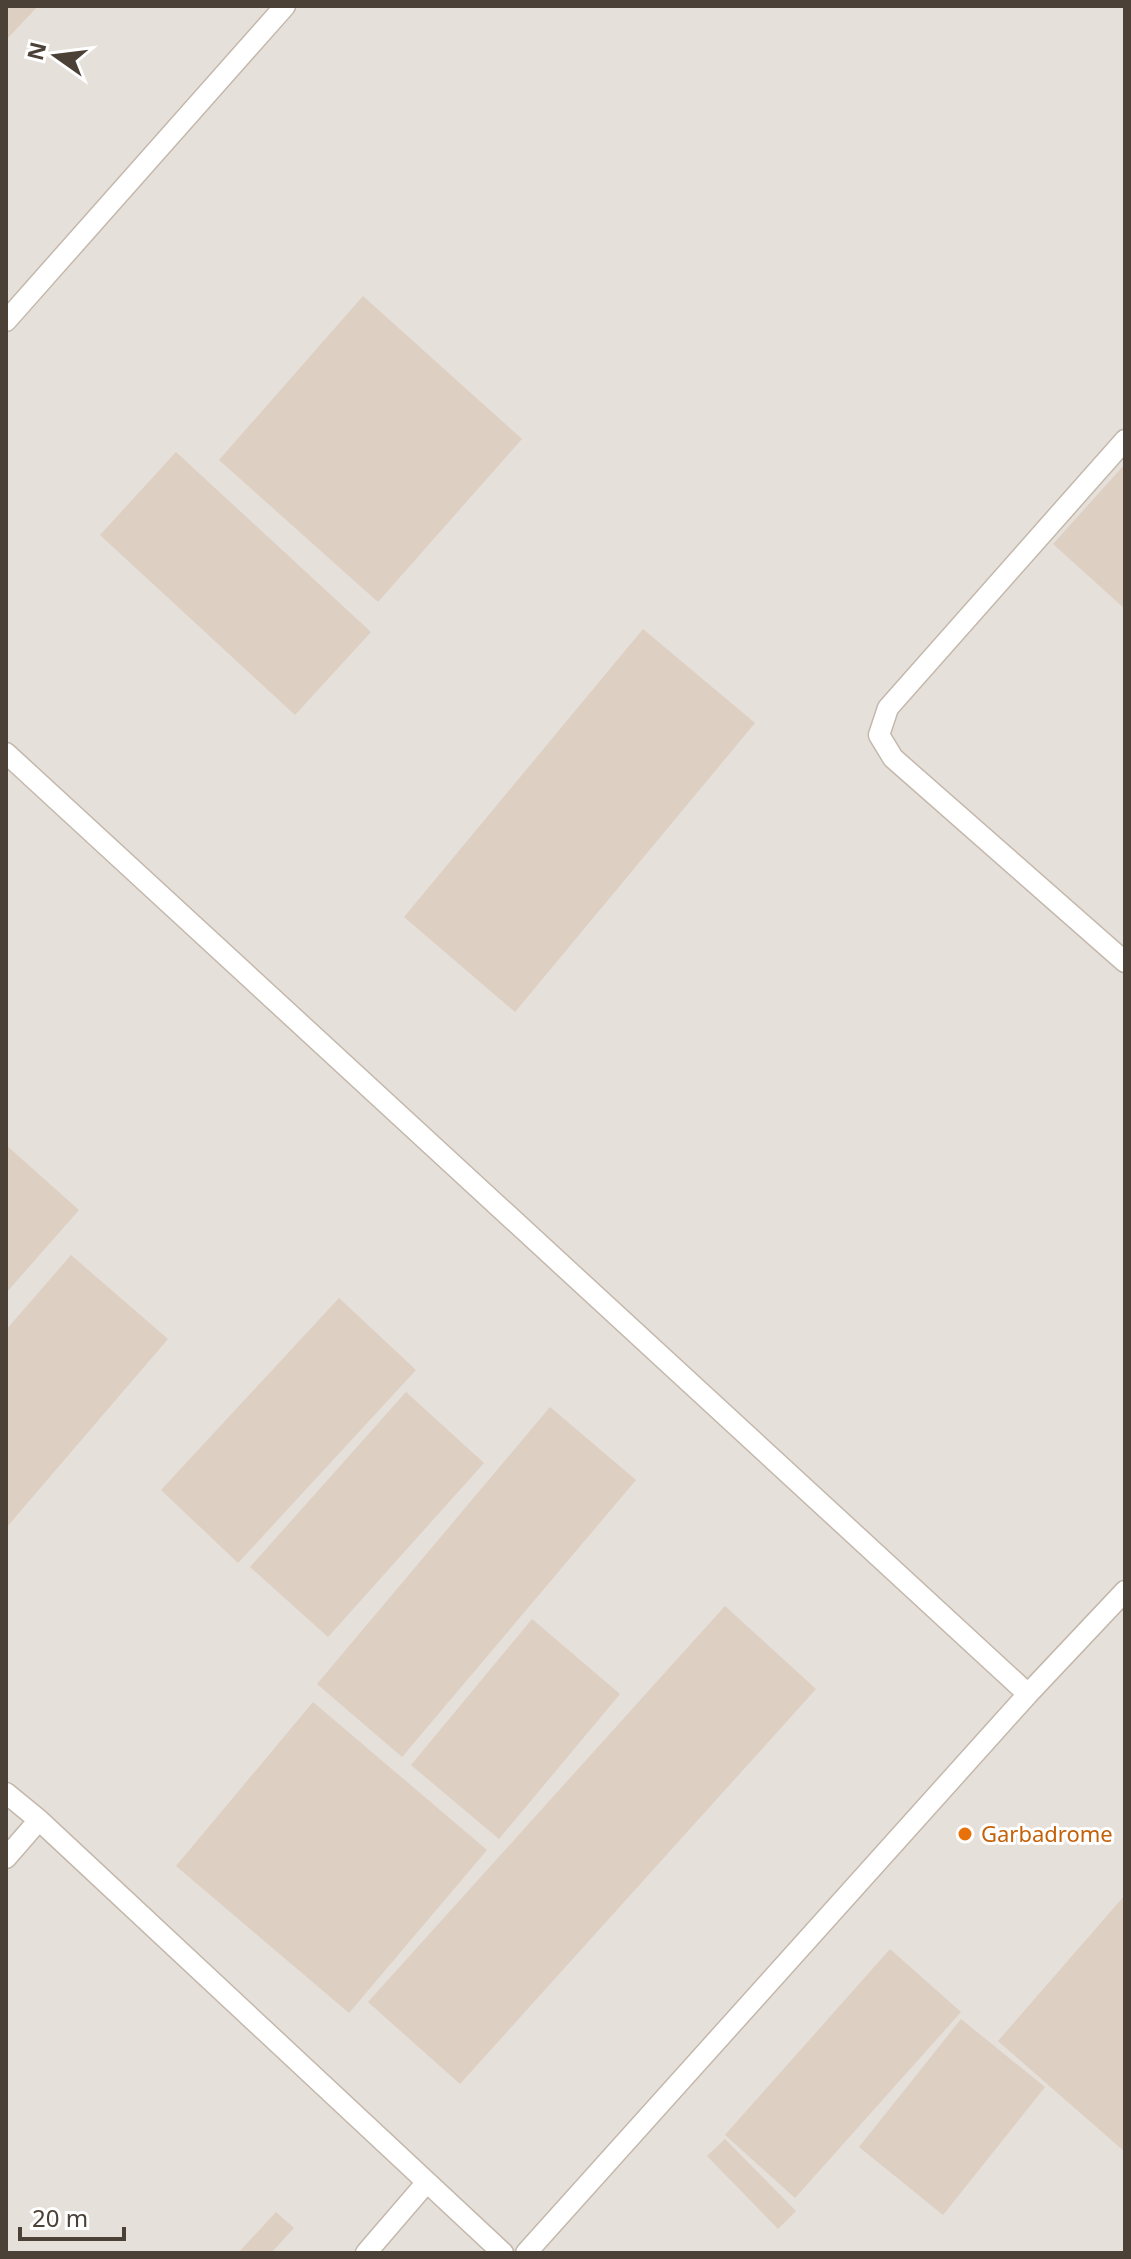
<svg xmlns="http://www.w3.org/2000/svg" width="1131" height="2259" font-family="'Noto Sans',sans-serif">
  <rect width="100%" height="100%" fill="#f7f1ea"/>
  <path fill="#e6e0db" d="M6 6H1125V2253H6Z"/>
  <path fill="#ddcfc1" d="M6 6H38L6 40Z
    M363 296 522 439 378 602 219 460Z
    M176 452 371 632 295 715 100 535Z
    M1125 464V609L1053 544Z
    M643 629 755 723 515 1012 404 917Z
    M6 1145 79 1210 6 1293Z
    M71 1255 168 1339 6 1528V1330Z
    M339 1298 416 1370 238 1563 161 1490Z
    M406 1392 484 1463 328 1637 250 1567Z
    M550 1407 636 1480 402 1757 317 1684Z
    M725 1606 816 1689 460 2084 368 2002Z
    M532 1619 620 1694 499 1839 411 1765Z
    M313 1702 487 1850 349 2013 176 1866Z
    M1125 1895V2152L998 2041Z
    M890 1949 961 2012 795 2198 725 2135Z
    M961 2019 1045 2087 943 2215 859 2147Z
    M725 2139 796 2211 778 2229 707 2156Z
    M276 2212 294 2228 271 2253H238Z"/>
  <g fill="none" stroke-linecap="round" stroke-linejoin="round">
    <g stroke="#c3b8ab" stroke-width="23">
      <path id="service" d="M6 321 285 6
        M1125 440 888 708 879 735 893 758 1125 962
        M6 753 1028 1694
        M6 1793 39 1820 503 2253
        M6 1858 39 1820
        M366 2253 427 2182
        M526 2253 1028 1694 1125 1591"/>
    </g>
    <use href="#service" stroke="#fff" stroke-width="20"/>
  </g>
  <circle fill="#e8710a" stroke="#fff" stroke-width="3" cx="965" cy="1834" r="8"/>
  <g text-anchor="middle" stroke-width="6" stroke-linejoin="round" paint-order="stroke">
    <g font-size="22" fill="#c56008" stroke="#fff" text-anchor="start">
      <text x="981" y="1842">Garbadrome</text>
    </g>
  </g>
  <rect width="1131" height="2259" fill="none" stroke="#4c4137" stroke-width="16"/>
  <g transform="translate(56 56) rotate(284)" stroke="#ffffff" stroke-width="6" paint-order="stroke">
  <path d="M0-6L14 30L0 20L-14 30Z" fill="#4c4137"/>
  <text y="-12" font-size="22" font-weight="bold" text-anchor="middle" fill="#4c4137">N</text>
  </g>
  <path d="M20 2227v12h104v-12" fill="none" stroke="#4c4137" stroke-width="4"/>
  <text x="32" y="2227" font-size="24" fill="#4c4137" stroke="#ffffff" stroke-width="6" paint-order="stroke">20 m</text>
</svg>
